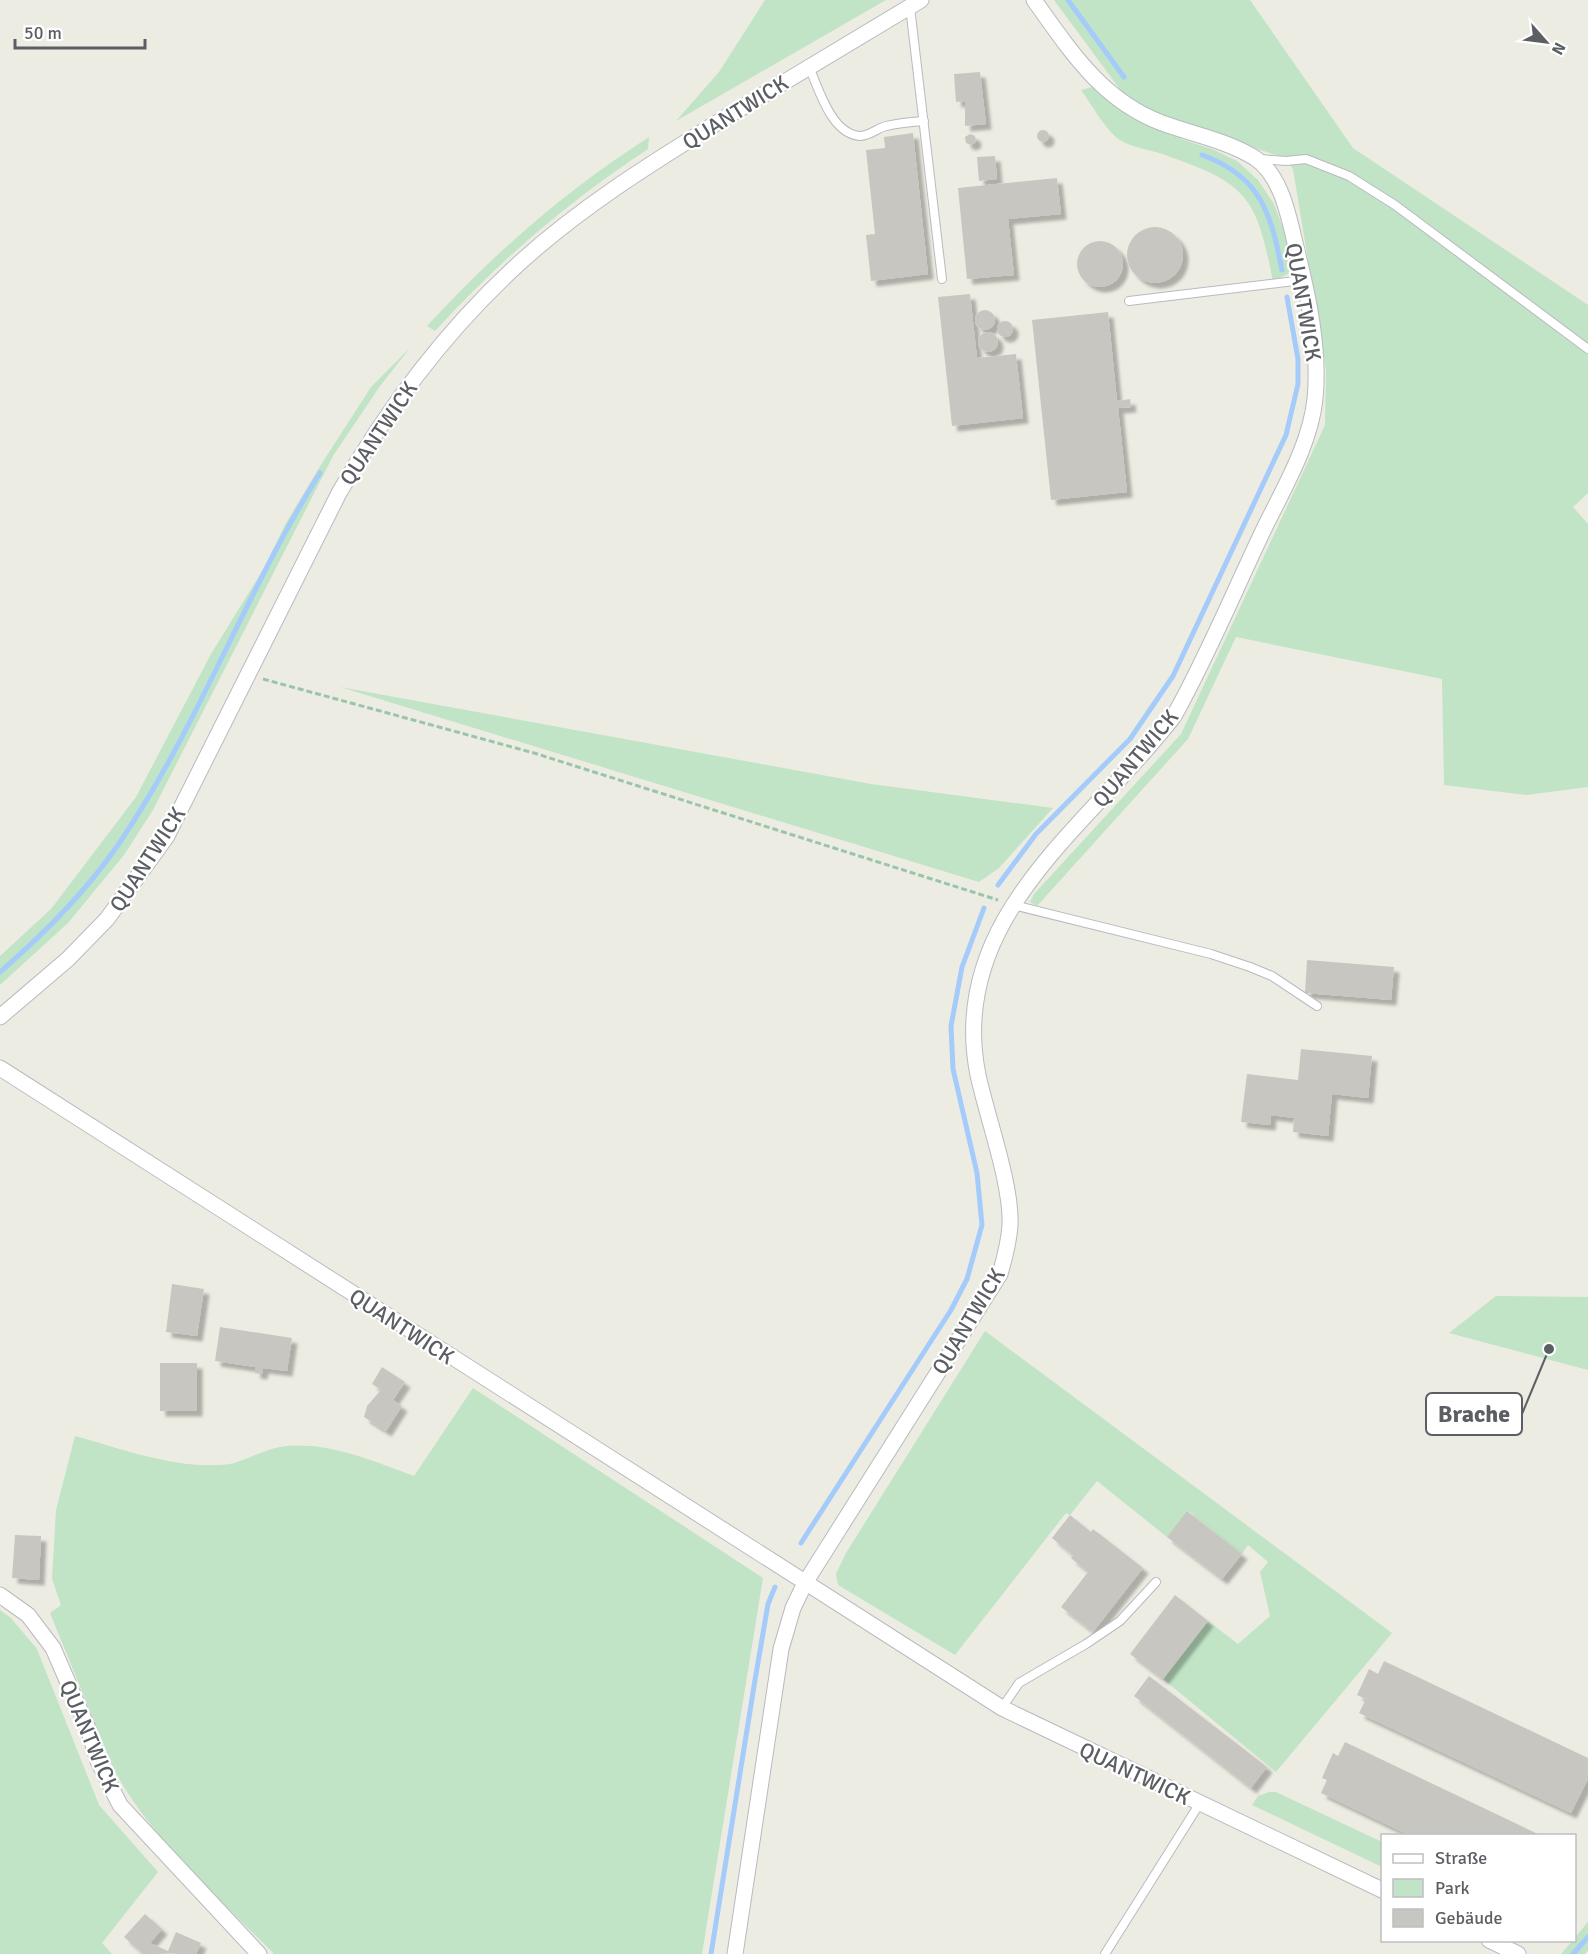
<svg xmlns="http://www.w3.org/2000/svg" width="1588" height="1954" font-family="Signika,sans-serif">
  <defs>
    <filter id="shadow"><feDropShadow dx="5.5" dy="5.5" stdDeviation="1.5" flood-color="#0004"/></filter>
  </defs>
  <rect width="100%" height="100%" fill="#edece3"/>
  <path fill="#c0e4c5" d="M765 0H886L676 121 719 72Z
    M1054 0H1250L1353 148 1588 305V346L1412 212 1345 170 1305 155 1285 158 1168 120 1130 103Z
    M1092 87 1129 112 1176 131 1181 139 1212 149 1237 161 1258 180 1274 204 1284 231 1292 269 1290 273 1273 281C1256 196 1248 184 1165 155 1152 150 1128 147 1117 138 1103 126 1092 105 1081 90Z
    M649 137 648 149C569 201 499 261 435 331L427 326C495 252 564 192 649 137Z
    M1305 163 1344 178 1406 218 1588 355V493L1573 507 1588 524V787L1527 795 1444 785 1442 679 1236 637 1188 739 1037 906 1030 902 1034 894 1181 734 1325 425 1326 370 1293 169 1289 164Z
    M410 348 380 386 333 456 153 810 124 855 68 923 0 985V956L51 909 136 797 211 654 264 568 286 523 317 471 371 387Z
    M340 687 871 784 1053 808 999 868 979 882Z
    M1496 1296 1588 1297V1370L1449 1333Z
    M985 1331 1392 1633 1276 1772 1163 1679 1208 1621 1238 1644 1270 1616 1260 1572 1268 1562 1248 1545 1242 1554 1188 1511 1167 1537 1097 1481 1070 1515 1066 1513 955 1655 838 1585 836 1574 846 1553Z
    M473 1388 763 1578 702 1954H274C217 1896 154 1842 114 1770L50 1613 61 1605 52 1579 56 1510 75 1436C115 1447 159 1463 201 1465 212 1465 227 1466 237 1462 252 1457 265 1450 280 1447 326 1440 372 1461 414 1476Z
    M0 1610 11 1618 37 1649 99 1805 158 1872 102 1943 112 1954H0Z
    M1269 1792H1276L1382 1842V1867L1252 1805 1258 1796Z
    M1588 1922V1950L1585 1954H1561Z"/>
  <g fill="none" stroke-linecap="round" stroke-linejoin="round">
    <path stroke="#a5cbfb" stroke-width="5" d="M1068 0 1124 77
      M1202 155C1261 176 1271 214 1282 270
      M998 885 1036 834 1130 739 1173 676 1286 435 1298 384V359L1287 297
      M0 972C44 934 85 893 118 845 198 728 245 592 320 473
      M801 1543 951 1310 967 1279 982 1225 977 1173 953 1069 951 1026 962 967 984 908
      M711 1954 755 1680 768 1604 775 1587
      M1573 1954 1588 1937"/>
  </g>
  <path fill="#c8c6c0" filter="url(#shadow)" d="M980 72 986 124 965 126V101L956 102 954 74Z
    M1037 136a6 6 0 1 1 12 0a6 6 0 1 1-12 0Z
    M913 133 928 274 871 281 866 235 875 234 866 150 885 148 884 137Z
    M970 134 975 136 976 142 971 145 966 143 965 137Z
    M995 156 997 179 979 181 977 157Z
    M1057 178 1061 214 1008 219 1014 275 967 279 958 188Z
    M1127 255a28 28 0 1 1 56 0a28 28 0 1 1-56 0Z
    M1077 264a23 23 0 1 1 46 0a23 23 0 1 1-46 0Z
    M970 294 977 358 1016 354 1023 418 952 426 938 297Z
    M975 320a10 10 0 1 1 20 0a10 10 0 1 1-20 0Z
    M1108 312 1117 401 1130 399 1131 407 1118 408 1127 492 1051 500 1032 320Z
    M997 329a8 8 0 1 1 16 0a8 8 0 1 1-16 0Z
    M978 342a10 10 0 1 1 20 0a10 10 0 1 1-20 0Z
    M1307 960 1394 967 1391 1000 1305 993Z
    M1301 1049 1372 1056 1368 1098 1332 1094 1328 1136 1293 1132 1294 1118 1271 1115 1270 1125 1241 1122 1247 1074 1298 1080Z
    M172 1284 204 1289 197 1336 166 1332Z
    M220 1327 292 1338 287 1371 263 1368 262 1374 255 1373V1367L215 1361Z
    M160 1363H197V1411H160Z
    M382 1367 405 1382 393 1400 402 1406 386 1431 364 1417 367 1406 381 1390 372 1384Z
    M1187 1511 1242 1554 1222 1579 1167 1537Z
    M1070 1515 1091 1532 1093 1529 1143 1568 1093 1632 1061 1607 1088 1572 1071 1558 1073 1555 1052 1538Z
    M15 1535 41 1536 39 1580 12 1578Z
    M1175 1595 1208 1621 1163 1679 1130 1654Z
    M1384 1661 1588 1758V1779L1571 1813 1359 1713 1366 1699 1357 1695 1369 1669 1378 1674Z
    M1149 1676 1267 1767 1251 1788 1134 1696Z
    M1345 1742 1542 1836H1411L1321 1793 1327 1780 1322 1778 1333 1753 1338 1756Z
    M145 1914 162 1929 150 1943 168 1951 176 1932 201 1943 196 1954 142 1953 124 1937Z"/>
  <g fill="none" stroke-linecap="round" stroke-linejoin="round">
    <g stroke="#b8babf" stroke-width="10">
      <path id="service" d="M910 7 942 279
        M809 67C819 89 831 134 860 136 869 136 878 128 886 126 898 123 911 122 924 121
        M1260 159 1286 161 1306 159 1349 176 1395 205 1588 349
        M1129 301 1303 280
        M1013 905 1211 954 1250 967 1272 976 1317 1006
        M1002 1708 1019 1683 1086 1644 1120 1621 1156 1582
        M1105 1954 1200 1803"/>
    </g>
    <g stroke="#b8babf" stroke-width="17">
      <path id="minor" d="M0 1017 68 959 107 919 167 836 339 493C386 411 443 334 513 269 576 210 650 164 723 119 789 79 855 39 921 0
        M0 1068 1002 1708 1382 1890
        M0 1595 28 1615 53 1648 89 1731 98 1761 120 1805 259 1954
        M1489 1940 1518 1954
        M735 1954 781 1649 793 1608 805 1583 1000 1274C1005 1257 1009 1242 1010 1225 1012 1185 987 1117 978 1075 946 917 1091 825 1174 716 1207 657 1233 594 1262 533 1282 491 1310 446 1315 399 1320 349 1308 295 1296 247 1289 218 1282 176 1255 158 1228 141 1192 134 1162 123 1101 100 1070 50 1034 0"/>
    </g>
    <path stroke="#9ac4ab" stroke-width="3" stroke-dasharray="6 3" stroke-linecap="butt" d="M263 679 534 753 998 900"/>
    <use href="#service" stroke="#fff" stroke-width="8"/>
    <use href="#minor" stroke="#fff" stroke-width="15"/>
  </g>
  <g text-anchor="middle" stroke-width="4.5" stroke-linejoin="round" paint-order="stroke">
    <g font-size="22" fill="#5b5e63" stroke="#fff">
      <text transform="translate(735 112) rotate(-32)" y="8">QUANTWICK</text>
      <text transform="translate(1304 302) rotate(80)" y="8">QUANTWICK</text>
      <text transform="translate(378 433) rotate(-56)" y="8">QUANTWICK</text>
      <text transform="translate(1135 758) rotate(-50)" y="8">QUANTWICK</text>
      <text transform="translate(147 859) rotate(-57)" y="8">QUANTWICK</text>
      <text transform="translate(968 1321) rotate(-59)" y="8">QUANTWICK</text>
      <text transform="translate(402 1326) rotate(33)" y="8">QUANTWICK</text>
      <text transform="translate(90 1736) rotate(67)" y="8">QUANTWICK</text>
      <text transform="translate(1135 1773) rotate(25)" y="8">QUANTWICK</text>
    </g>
  </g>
  <path fill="none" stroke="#5b5e63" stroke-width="2" d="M1549 1349L1522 1414"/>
  <circle fill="#5b5e63" stroke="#fff" stroke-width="2" cx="1549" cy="1349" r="6"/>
  <rect fill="#fff" stroke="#5b5e63" stroke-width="2" x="1426" y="1393" width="96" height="42" rx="6"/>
  <g font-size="24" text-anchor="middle" font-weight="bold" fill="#5b5e63">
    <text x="1474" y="1422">Brache</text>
  </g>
  <rect x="1381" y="1834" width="195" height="108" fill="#ffffff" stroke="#bdbfc1" stroke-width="1.5"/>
  <rect x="1393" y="1854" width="30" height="9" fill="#ffffff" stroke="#bdbfc1" stroke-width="1.5"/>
  <text x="1435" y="1864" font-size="18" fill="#5b5e63">Straße</text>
  <rect x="1393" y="1879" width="30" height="18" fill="#c0e4c5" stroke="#bdbfc1" stroke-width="1.5"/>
  <text x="1435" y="1894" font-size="18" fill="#5b5e63">Park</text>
  <rect x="1393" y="1909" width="30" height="18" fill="#c8c6c0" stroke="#bdbfc1" stroke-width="1.5"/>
  <text x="1435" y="1924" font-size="18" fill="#5b5e63">Gebäude</text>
  <g transform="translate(1546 42) rotate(118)" stroke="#ffffff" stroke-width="4.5" paint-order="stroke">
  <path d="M0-4.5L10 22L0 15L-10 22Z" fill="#5b5e63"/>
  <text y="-9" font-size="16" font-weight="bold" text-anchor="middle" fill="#5b5e63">N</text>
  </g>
  <path d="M15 39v9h130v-9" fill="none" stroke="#5b5e63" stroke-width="3"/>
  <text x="24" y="39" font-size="18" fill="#5b5e63" stroke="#ffffff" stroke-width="4.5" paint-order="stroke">50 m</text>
</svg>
